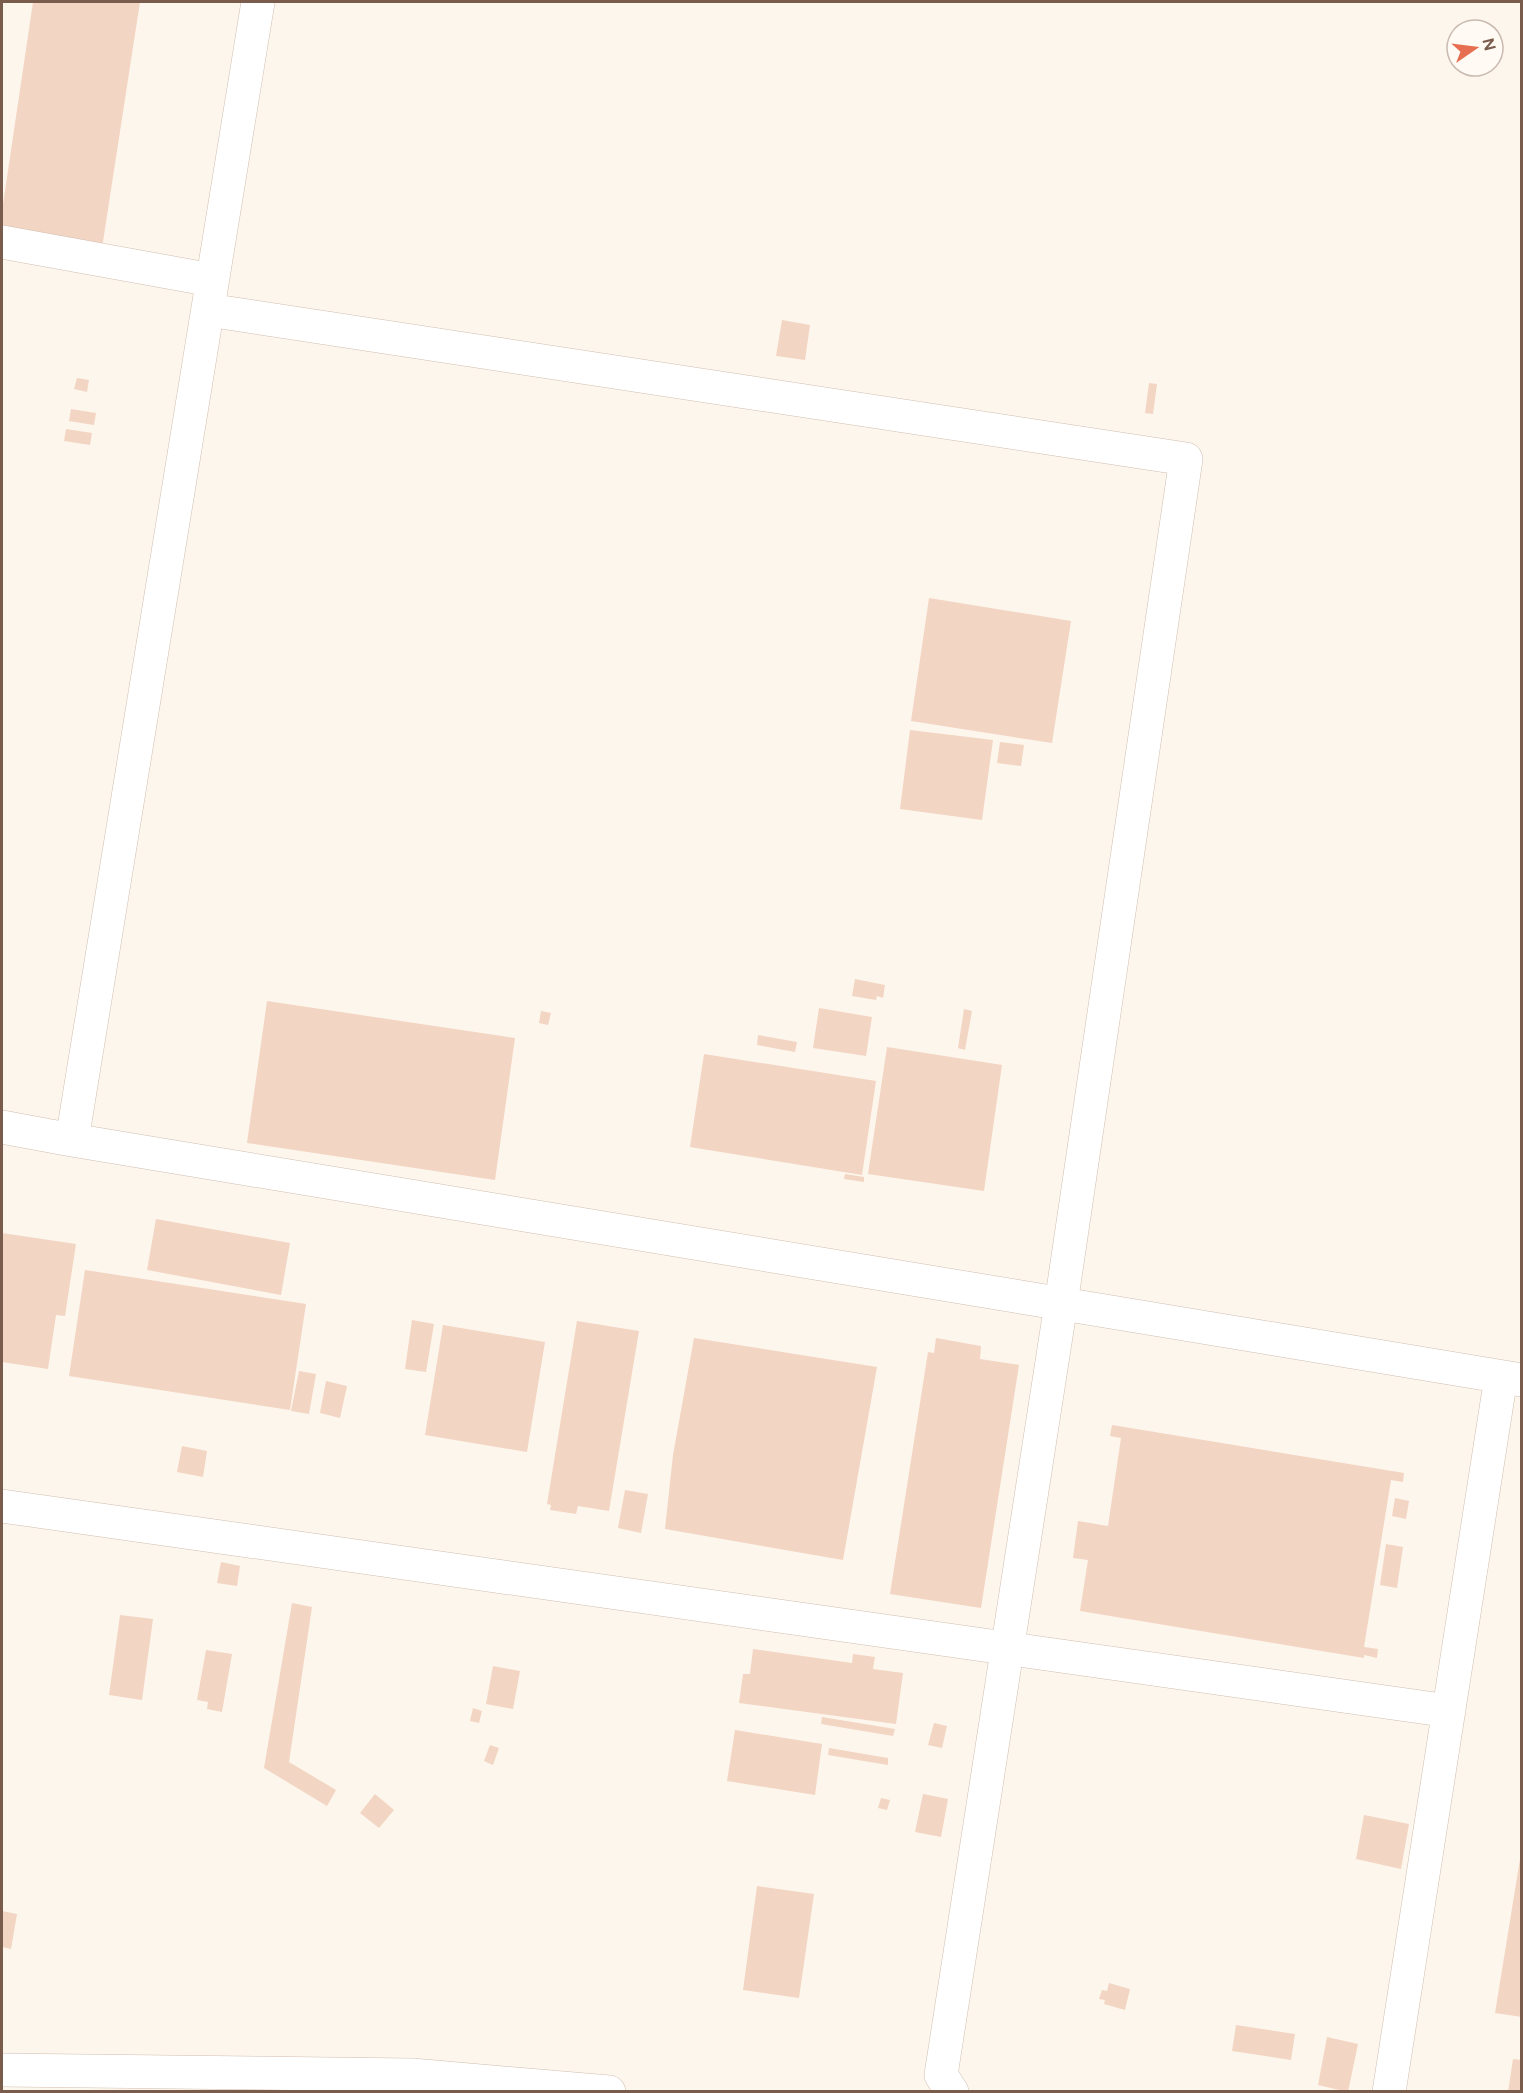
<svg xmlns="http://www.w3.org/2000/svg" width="1523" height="2093" font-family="Figtree,sans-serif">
  <rect width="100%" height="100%" fill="#fdf6ec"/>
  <path fill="#f3d5c3" d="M33 2H140L102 248 2 232V211Z
    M782 320 810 325 805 360 776 356Z
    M77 378 89 380 87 392 74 389Z
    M1149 383 1157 384 1153 414 1145 413Z
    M71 409 96 413 94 425 69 421Z
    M66 429 92 433 90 445 64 441Z
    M929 598 1071 621 1052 743 911 721Z
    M910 730 993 740 982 820 900 809Z
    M1000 742 1024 745 1021 766 997 763Z
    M855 979 885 985 883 998 877 996 876 1000 852 996Z
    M267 1001 515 1038 495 1180 247 1143Z
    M819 1008 872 1017 866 1056 813 1048Z
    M964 1009 972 1011 965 1050 958 1048Z
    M541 1011 551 1013 548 1025 539 1023Z
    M758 1035 797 1042 795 1052 757 1045Z
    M887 1047 1002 1065 984 1191 868 1174Z
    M704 1054 876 1081 862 1175 690 1147Z
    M845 1174 864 1177V1182L844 1179Z
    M156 1219 290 1243 281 1295 147 1270Z
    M2 1233 76 1244 65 1316 56 1315 48 1369 2 1362Z
    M85 1270 306 1304 290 1410 69 1376Z
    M412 1320 434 1324 426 1372 405 1369Z
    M577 1321 639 1331 609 1511 578 1506 576 1514 550 1510 551 1505 547 1504Z
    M443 1325 545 1342 527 1452 425 1435Z
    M694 1338 877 1367 843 1560 665 1529 673 1455Z
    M936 1338 981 1346 980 1359 1019 1365 981 1608 890 1594 928 1352 934 1353Z
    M299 1371 316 1374 309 1414 291 1411Z
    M326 1381 347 1386 340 1418 320 1413Z
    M1112 1425 1404 1473 1403 1482 1391 1480 1364 1647 1378 1649 1377 1658 1364 1655V1658L1080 1611 1088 1560 1073 1558 1078 1521 1108 1526 1121 1438 1110 1436Z
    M182 1446 207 1451 203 1477 177 1472Z
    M625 1490 648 1494 641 1533 618 1528Z
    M1395 1498 1409 1501 1406 1519 1392 1516Z
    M1386 1544 1403 1547 1397 1588 1380 1585Z
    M221 1562 240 1566 237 1586 217 1583Z
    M292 1603 312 1607 289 1762 336 1790 327 1806 264 1768Z
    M120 1615 153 1619 142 1700 109 1695Z
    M753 1649 852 1663 853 1654 875 1657 873 1669 903 1673 896 1724 739 1703 743 1674H750Z
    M206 1650 232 1654 222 1712 207 1709 208 1702 197 1700Z
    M493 1666 520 1671 513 1709 486 1704Z
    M473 1708 482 1711 479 1723 470 1721Z
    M822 1717 895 1729 893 1736 821 1724Z
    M934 1723 947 1726 942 1748 928 1745Z
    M735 1730 822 1744 815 1795 727 1781Z
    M490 1745 499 1748 493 1765 484 1761Z
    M829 1748 888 1758V1765L828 1755Z
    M375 1794 394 1810 379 1828 360 1813Z
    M923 1794 948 1799 941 1837 915 1832Z
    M881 1798 890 1800 887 1810 878 1808Z
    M1364 1815 1409 1824 1401 1869 1356 1859Z
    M1520 1859H1522V2017L1495 2013Z
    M757 1886 814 1894 799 1998 743 1990Z
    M2 1911 17 1914 11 1949 2 1947Z
    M1109 1983 1130 1989 1125 2010 1104 2004 1105 2000 1099 1999 1102 1990 1107 1991Z
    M1236 2025 1295 2034 1291 2060 1232 2051Z
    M1327 2037 1358 2044 1348 2092 1318 2085Z
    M1513 2059 1522 2060 1520 2092H1508Z"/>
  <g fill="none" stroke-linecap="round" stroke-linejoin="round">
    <g stroke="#d1beb0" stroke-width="34">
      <path id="minor" d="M258 2 72 1140 1522 1380
        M2 242 212 280
        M208 310 1186 459 1061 1304 941 2075 952 2092
        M2 1127 72 1140
        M2 1506 1449 1711
        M2 2070 412 2075 609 2092
        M1389 2092 1501 1377"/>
    </g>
    <use href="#minor" stroke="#fff" stroke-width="33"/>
  </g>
  <rect width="1523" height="2093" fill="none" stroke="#7a5c4d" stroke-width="6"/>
  <g transform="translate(1475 48) rotate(76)"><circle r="28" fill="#fffaf3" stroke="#cabbb1" stroke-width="1.5"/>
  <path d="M0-4.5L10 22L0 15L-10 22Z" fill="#e76f51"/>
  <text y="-9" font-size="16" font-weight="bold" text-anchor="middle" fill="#7a5c4d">N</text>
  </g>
</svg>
